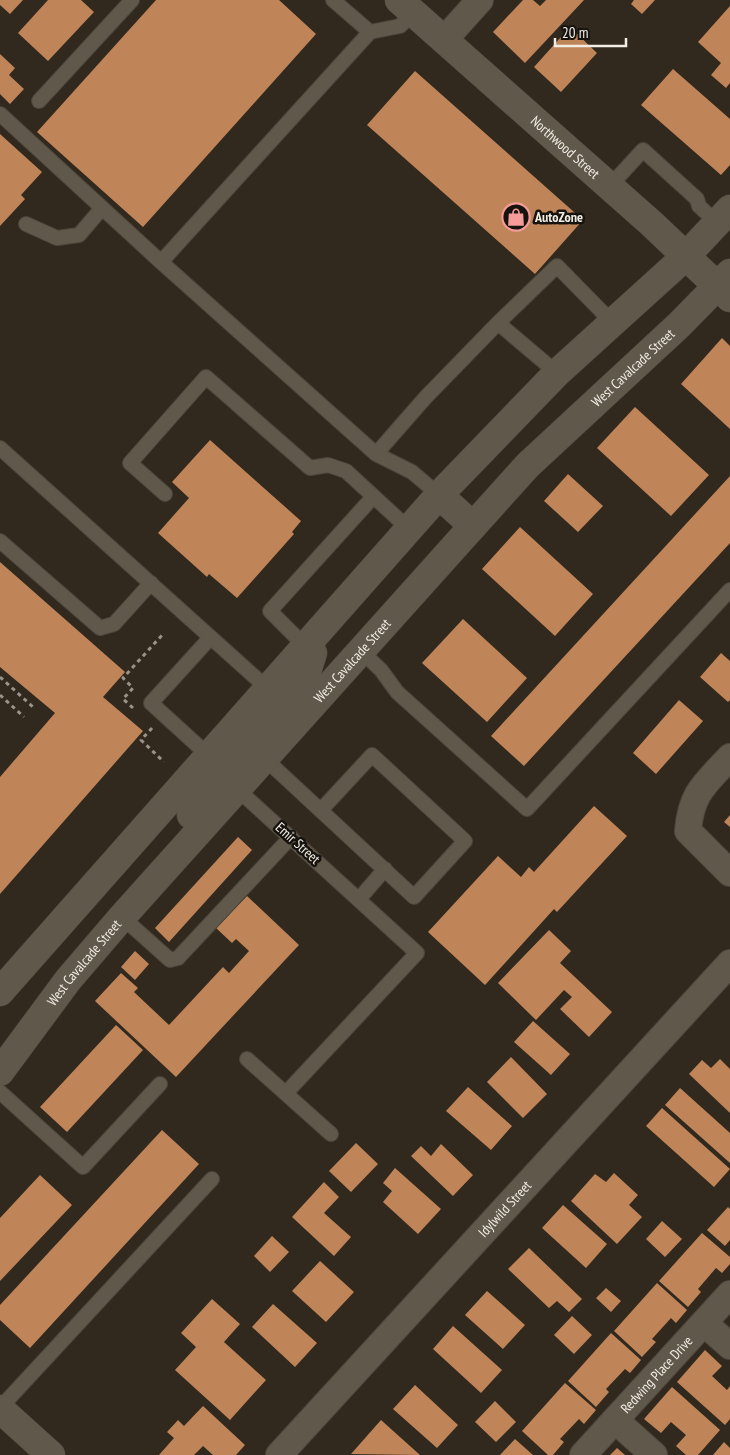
<svg xmlns="http://www.w3.org/2000/svg" width="730" height="1455" font-family="'PT Sans Narrow',sans-serif">
  <rect width="100%" height="100%" fill="#31291e"/>
  <path fill="#c08459" d="M0 0H23L10 14 0 5Z
    M48 0H81L94 12 48 61 18 33Z
    M156 0H279L316 34 143 227 37 132Z
    M523 0H533L540 6 546 0H584L525 63 493 32Z
    M634 0H655L642 14 631 4Z
    M730 6V83L726 88 711 75 721 63 698 42Z
    M570 27 597 53 561 92 534 67Z
    M0 54 15 68 9 75 24 89 10 104 0 94Z
    M673 69 730 119V165L721 175 641 105Z
    M415 71 583 220 535 274 367 125Z
    M0 134 42 172 21 195 25 199 0 226Z
    M722 338 730 346V429L681 384Z
    M635 407 709 475 671 516 597 448Z
    M210 440 301 521 292 532 294 534 237 598 209 574 207 577 158 533 189 498 172 482Z
    M568 474 603 506 578 532 544 501Z
    M730 476V543L524 766 491 736Z
    M520 527 593 594 555 636 482 569Z
    M0 562 125 672 103 697 143 731 0 894V777L55 713 0 667Z
    M463 619 527 678 487 722 422 663Z
    M721 653 730 661V700L728 702 700 677Z
    M679 700 703 721 656 774 633 753Z
    M594 806 627 836 557 912 554 909 485 985 428 932 498 856 521 877 529 867 534 872Z
    M730 815V827L724 822Z
    M238 837 252 850 169 942 155 928Z
    M247 896 299 945 176 1077 95 1001 121 973 138 988 134 992 169 1025 223 967 229 973 249 951 236 939 232 943 216 928Z
    M549 930 571 951 560 963 612 1012 589 1037 560 1009 572 997 564 990 536 1020 498 983Z
    M135 951 149 964 135 980 121 967Z
    M533 1021 570 1054 551 1075 514 1042Z
    M116 1025 143 1050 67 1132 40 1107Z
    M511 1057 547 1094 523 1118 487 1082Z
    M720 1059 730 1069V1113L689 1074 702 1060 711 1068Z
    M468 1087 512 1126 491 1150 446 1111Z
    M680 1088 730 1133V1163L665 1105Z
    M662 1108 730 1169 714 1187 646 1126Z
    M162 1130 199 1164 30 1348 0 1320V1305Z
    M356 1143 378 1164 351 1192 329 1171Z
    M441 1144 473 1175 453 1196 411 1156 421 1146 431 1156Z
    M395 1168 441 1209 418 1234 383 1202 392 1191 383 1183Z
    M614 1173 638 1195 629 1205 642 1217 617 1244 571 1201 595 1174 606 1182Z
    M40 1175 72 1205 0 1281V1218Z
    M324 1182 339 1197 324 1213 351 1237 334 1256 292 1217Z
    M563 1205 607 1244 586 1268 542 1228Z
    M728 1207 730 1209V1240L725 1246 707 1230Z
    M662 1221 682 1239 665 1257 646 1239Z
    M702 1233 730 1257V1264L722 1273 716 1268 698 1289 701 1292 688 1307 659 1281Z
    M272 1236 289 1252 270 1272 254 1256Z
    M529 1248 582 1299 569 1312 557 1301 549 1308 508 1269Z
    M320 1261 354 1292 326 1322 292 1291Z
    M657 1283 687 1310 676 1323 671 1318 652 1339 656 1342 642 1357 614 1331Z
    M606 1288 621 1301 611 1312 596 1298Z
    M487 1291 525 1325 503 1349 465 1315Z
    M212 1299 240 1324 224 1342 266 1380 230 1420 175 1370 196 1347 181 1333Z
    M273 1304 317 1343 295 1367 252 1327Z
    M572 1316 592 1335 574 1354 554 1335Z
    M453 1326 502 1370 481 1393 433 1349Z
    M611 1333 641 1360 630 1373 625 1369 606 1389 609 1392 596 1407 568 1381Z
    M705 1350 722 1366 712 1376 727 1390 730 1386V1419L725 1425 677 1382Z
    M565 1383 596 1410 584 1424 579 1419 560 1439 564 1442 553 1455H548L522 1431Z
    M415 1385 458 1425 437 1448 393 1409Z
    M672 1387 720 1430 698 1455H686L676 1446 686 1435 671 1422 661 1433 644 1419Z
    M495 1401 516 1422 496 1442 475 1422Z
    M203 1406 245 1445 236 1455H213L203 1446 194 1455H159L174 1438 167 1432 178 1420 184 1426Z
    M381 1420 420 1455 351 1454Z
    M515 1439 533 1455H500Z
    M724 1442 730 1448V1455H713Z
    M617 1448 625 1455H610Z"/>
  <g fill="none" stroke-linecap="round" stroke-linejoin="round">
    <g stroke="#4d463c" stroke-width="16">
      <path id="lane" d="M333 0 370 32 161 262 376 454 425 398 498 323 557 373
        M370 32 400 26 413 13
        M39 101 132 0
        M0 114 161 262
        M609 187 643 150 697 199 699 206 717 223
        M26 224 57 238 79 235 102 208
        M498 323 557 266 613 323
        M0 448 267 688
        M376 454 412 472 439 495
        M165 494 130 463 206 377 310 468 328 465 346 471 409 529
        M0 541 100 628 114 624 151 583
        M305 646 270 611 373 497
        M361 651 381 670 397 692 527 809 730 590
        M208 755 151 703 210 638
        M264 758 414 897 465 841 372 755 321 810
        M236 788 417 953 286 1093
        M359 899 385 869
        M122 917 170 960 178 958 291 837
        M247 1059 331 1134
        M0 1092 83 1167 160 1084
        M0 1408 212 1179"/>
    </g>
    <g stroke="#4d463c" stroke-width="28">
      <g id="street">
        <path d="M444 40 480 0"/>
        <path d="M730 757C705 784 691 793 688 831L730 873"/>
        <path d="M704 1323 730 1346"/>
        <path d="M615 1420 654 1455"/>
        <path id="s1" d="M279 1455 730 963"/>
        <path id="s2" d="M583 1455 730 1294"/>
      </g>
    </g>
    <g stroke="#4d463c" stroke-width="29">
      <g id="secondary">
        <path id="s3" d="M399 0 652 224 730 298"/>
        <path d="M439 495 473 526"/>
        <path d="M236 788 233 775V757L307 672 313 653 308 649"/>
        <path d="M191 815C209 793 222 784 208 755"/>
        <path d="M0 992 439 495 557 373 685 257 730 209"/>
        <path id="s4" d="M0 1072 68 980 122 917 473 526 528 465 679 325 730 273"/>
        <path d="M0 1409 51 1455"/>
      </g>
    </g>
    <path stroke="#9a938a" stroke-width="3" stroke-dasharray="4 4" stroke-linecap="butt" d="M0 677 33 707
      M0 695 24 717
      M133 708 123 699 133 688 123 678 164 633
      M152 728 141 740 164 762"/>
    <use href="#lane" stroke="#60584b" stroke-width="14"/>
    <use href="#street" stroke="#60584b" stroke-width="26"/>
    <use href="#secondary" stroke="#60584b" stroke-width="28"/>
  </g>
  <defs>
    <g id="shop-ring" transform="scale(1.4375)"><circle r="9.5" fill="#16130e" stroke="#f59b99" stroke-width="1.5"/><path d="M-5-2.5h2.3a2.7 3.5 0 0 1 5.4 0H5L5.5 6h-11ZM-1.5-2.5h3a1.5 2.3 0 0 0-3 0Z" fill="#f59b99"/></g>
  </defs>
  <g fill-rule="evenodd">
    <use href="#shop-ring" x="516" y="217"/>
  </g>
  <g text-anchor="middle" stroke-width="5" stroke-linejoin="round" paint-order="stroke">
    <g font-size="14" fill="#f1ece4" stroke="#16130e">
      <text dy="5" stroke="none"><textPath href="#s3" startOffset="222">Northwood Street</textPath></text>
      <text dy="5" stroke="none"><textPath href="#s4" startOffset="948">West Cavalcade Street</textPath></text>
      <text dy="5" stroke="none"><textPath href="#s4" startOffset="542">West Cavalcade Street</textPath></text>
      <text transform="translate(298 843) rotate(42)" y="5">Emir Street</text>
      <text dy="5" stroke="none"><textPath href="#s4" startOffset="138">West Cavalcade Street</textPath></text>
      <text dy="5" stroke="none"><textPath href="#s1" startOffset="334">Idylwild Street</textPath></text>
      <text dy="5" stroke="none"><textPath href="#s2" startOffset="109">Redwing Place Drive</textPath></text>
    </g>
    <g font-size="14" font-weight="bold" fill="#f1ece4" stroke="#16130e" text-anchor="start">
      <text x="535" y="222">AutoZone</text>
    </g>
  </g>
  <path d="M555 38v8h71v-8" fill="none" stroke="#f1ece4" stroke-width="2.5"/>
  <text x="562" y="38" font-size="15" fill="#f1ece4" stroke="#16130e" stroke-width="4" paint-order="stroke">20 m</text>
</svg>
